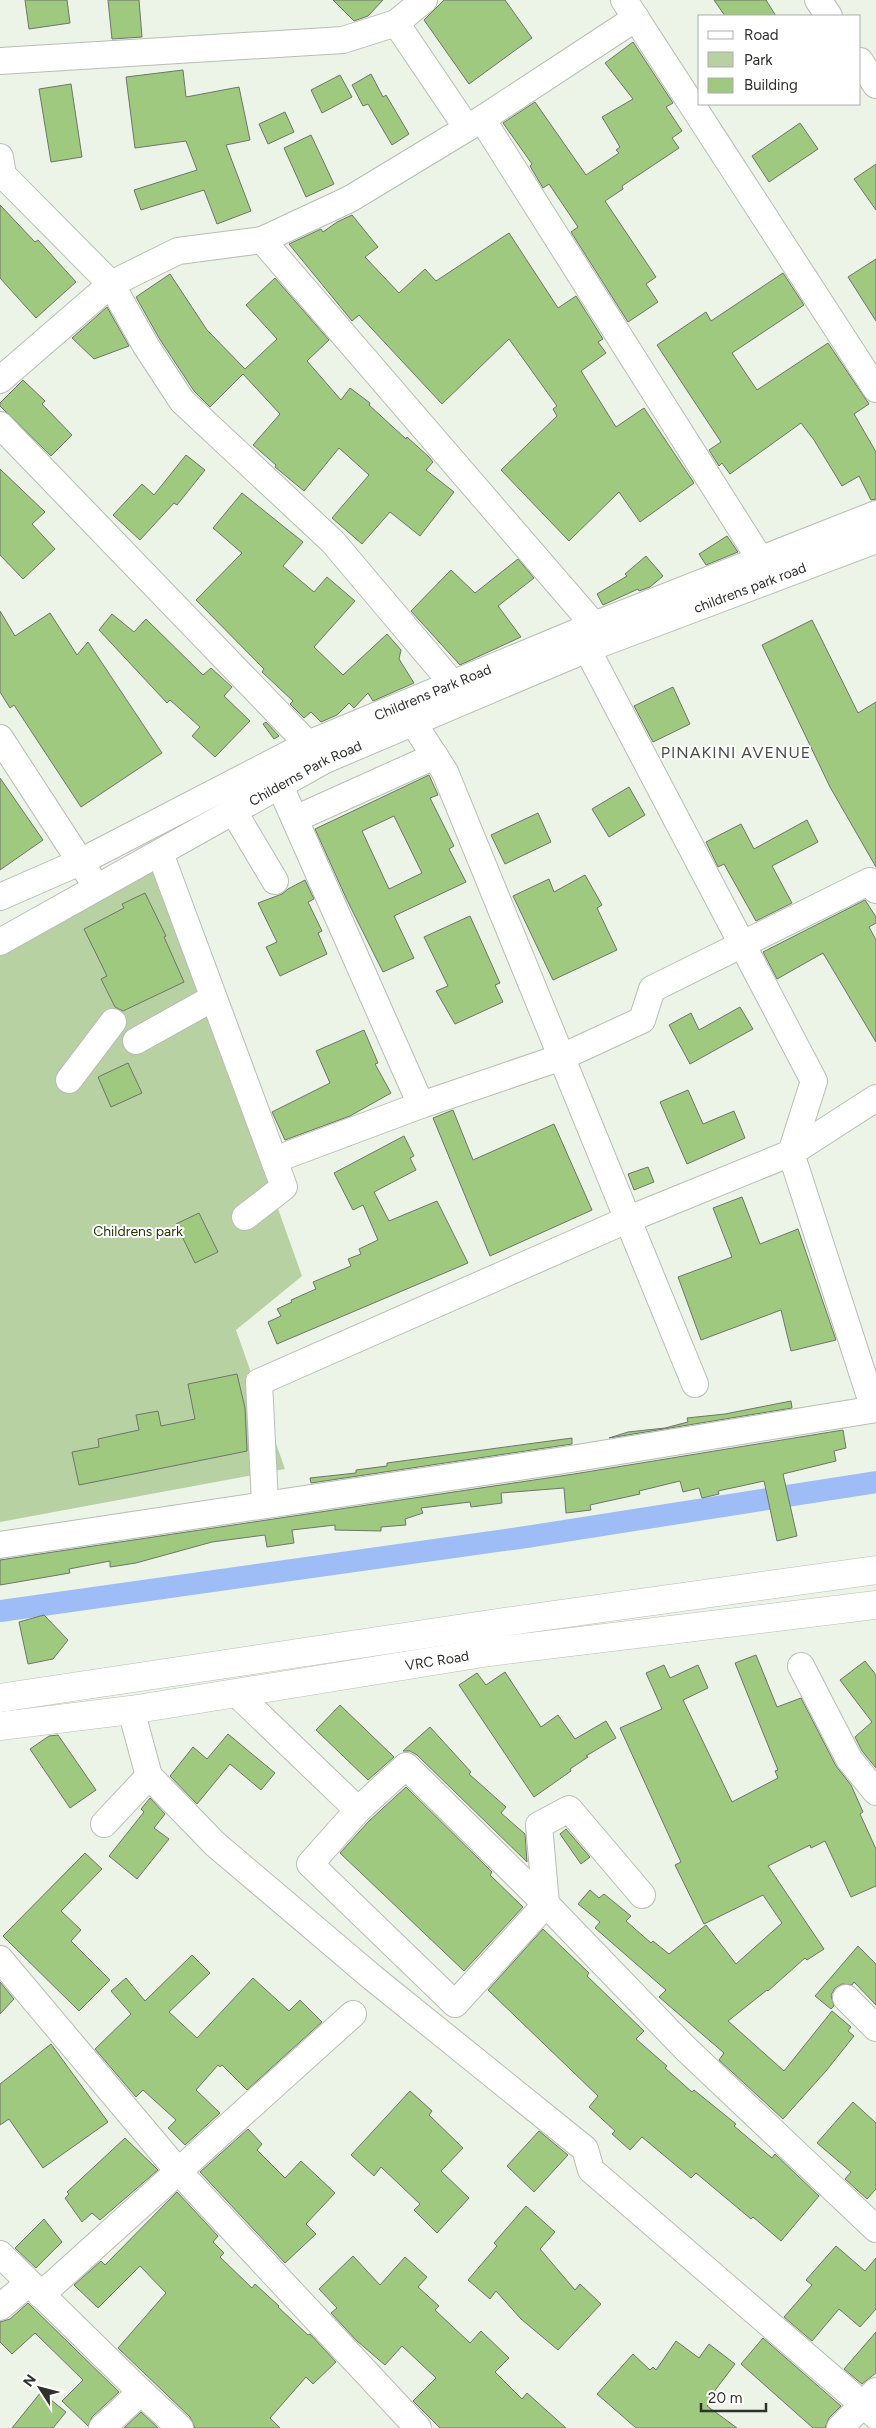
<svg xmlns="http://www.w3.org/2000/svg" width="876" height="2428" font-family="Figtree,sans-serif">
  <rect width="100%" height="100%" fill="#ecf3e7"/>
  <path fill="#b7d1a3" d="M154 861 302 1276 236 1330 285 1469 0 1522V954Z"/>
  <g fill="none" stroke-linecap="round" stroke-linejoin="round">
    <path stroke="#9ebcf6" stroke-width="22" d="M0 1611 526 1537 876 1482"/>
  </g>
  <path fill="#9fc97e" stroke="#6f756b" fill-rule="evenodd" d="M25 0H67L70 23 29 29Z
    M108 0H139L142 37 112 39Z
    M333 0H383L368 16 354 21Z
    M444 0H505L532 38 469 84 424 20Z
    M714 0H766L776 16H725Z
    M633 42 673 103 666 107 682 131 672 138 679 148 622 186 623 189 605 201 656 277 646 284 658 302 628 322 571 232 578 227 549 184 543 188 530 166 532 164 503 123 535 102 586 175 619 153 616 150 620 147 602 117 633 99 605 63Z
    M183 70 186 97 239 87 250 140 226 145 251 211 217 224 204 190 141 210 134 190 197 170 186 141 135 148 126 77Z
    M371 74 383 97 386 95 409 134 392 145 368 104 363 106 352 85Z
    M340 75 352 97 322 113 311 90Z
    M71 84 82 157 51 162 39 89Z
    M285 112 294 132 268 144 259 124Z
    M800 123 818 149 769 182 752 156Z
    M311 135 334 184 306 197 284 148Z
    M876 164V210L854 179Z
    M0 205 35 242 38 240 76 282 36 318 0 278Z
    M352 215 378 247 365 257 399 293 425 269 436 281 509 233 558 308 576 296 603 339 598 342 606 353 581 371 616 427 644 408 694 483 640 522 619 492 569 541 501 470 557 416 553 409 557 406 509 339 442 404 359 315 352 321 289 244 321 229 323 232 337 222Z
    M876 259V321L848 277Z
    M783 273 804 305 732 353 757 390 828 343 869 404 854 414 876 452V499L871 500 859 476 842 486 814 440 801 423 730 474 722 463 719 466 709 450 721 442 657 345 706 312 711 321Z
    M170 274 207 330 245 369 277 339 246 305 275 278 329 340 307 361 341 400 350 388 370 403 369 405 406 439 407 437 429 457 433 462 426 470 454 492 420 536 390 512 362 544 332 518 369 475 339 448 304 491 275 467 276 465 253 445 280 414 243 374 210 407 194 391 159 338 136 297Z
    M107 307 129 346 94 359 72 338Z
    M23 380 45 401 42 404 72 435 51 456 0 406V403Z
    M186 455 205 470 177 505 174 503 140 540 113 515 142 484 154 495Z
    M0 469 45 512 32 524 55 549 23 579 0 555Z
    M242 493 303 542 283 566 314 592 327 577 355 601 314 647 343 675 387 634 401 650 399 659 414 683 373 701 368 693 354 708 349 703 337 715 321 722 311 712 304 718 290 704 293 701 262 672 264 669 196 600 242 553 213 528Z
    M727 536 738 552 706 565 699 554Z
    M646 556 663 576 650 587 639 591 638 589 603 605 597 594 627 576 625 574Z
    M518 559 534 578 498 606 521 637 460 665 411 611 451 570 475 593Z
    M0 611 15 636 50 613 77 655 88 642 162 753 81 807 14 705 10 708 0 692Z
    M112 614 134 632 146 619 203 675 211 668 232 687 224 696 250 721 215 757 192 736 200 727 170 700 167 703 99 630Z
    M812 620 858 713 876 702V867L830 787 762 645Z
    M673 687 690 724 653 742 634 706Z
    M266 722 279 736 274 739 263 724Z
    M429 775 438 795 430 798 454 846 449 849 466 882 394 916 414 958 383 972 347 900 315 829ZM394 816 422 873 389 889 362 831Z
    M0 778 43 840 0 870Z
    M629 787 645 815 609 837 592 809Z
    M538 813 551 842 505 864 491 835Z
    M807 820 818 842 772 866 792 903 756 921 724 864 718 867 706 842 741 824 754 849Z
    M585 875 602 905 597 908 617 950 553 980 513 896 549 879 554 892Z
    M305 880 314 899 308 902 322 931 318 933 327 954 280 976 266 947 277 942 258 903 282 894 288 889Z
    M145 893 166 936 164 937 184 982 123 1011 115 1007 101 979 107 976 84 929 124 908 122 904Z
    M865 900 876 917V923L869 927 876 940V1042L823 953 777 979 763 952Z
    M470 916 500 983 495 985 503 1002 455 1024 436 991 448 986 424 937Z
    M740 1007 753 1029 690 1064 669 1025 691 1013 699 1030Z
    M364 1030 378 1063 375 1064 391 1093 350 1116 285 1140 272 1112 330 1083 316 1051Z
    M128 1063 142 1093 111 1107 98 1077Z
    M688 1090 703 1124 734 1111 745 1138 687 1164 660 1102Z
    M453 1110 473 1160 554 1124 592 1210 490 1256 433 1118Z
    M404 1136 414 1156 410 1158 416 1170 374 1192 389 1221 437 1201 468 1263 277 1344 268 1322 281 1316 277 1309 292 1302 291 1300 316 1289 313 1282 351 1266 348 1259 361 1254 359 1249 378 1240 363 1205 353 1210 334 1173Z
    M648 1167 654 1182 634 1190 628 1174Z
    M742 1197 760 1244 798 1229 836 1340 791 1351 781 1310 701 1340 678 1277 732 1257 713 1208Z
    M199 1213 218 1252 195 1263 176 1224Z
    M237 1374 245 1408 247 1451 79 1485 72 1452 99 1447 98 1439 139 1430 136 1415 158 1411 161 1426 195 1419 188 1384Z
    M791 1401 792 1408 609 1438 628 1432 665 1428 688 1422 687 1418 725 1414Z
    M843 1430 846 1448 834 1451 836 1461 783 1474 797 1536 777 1541 764 1481 718 1491 719 1494 702 1498 699 1488 683 1492 680 1481 639 1491 640 1494 590 1505 591 1510 566 1513 564 1488 501 1493 502 1503 471 1507 470 1502 421 1508 423 1513 405 1519 406 1525 381 1527V1531L335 1530V1525L292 1530 294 1543 267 1547 265 1535 212 1542 136 1563 110 1567V1561L69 1569 70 1573 0 1585V1560L574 1474Z
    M572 1438V1444L311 1483 310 1478 356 1473V1470L387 1466V1463Z
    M44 1615 68 1640 53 1659 28 1664 19 1622Z
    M756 1655 777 1707 801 1698 836 1766 851 1785 863 1812 860 1814 876 1849V1886L851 1897 825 1841 811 1848 810 1845 768 1866 824 1949 807 1960 805 1958 768 1991 767 1990 728 2021 784 2071 832 2011 851 2027 848 2031 854 2036 826 2071 783 2119 719 2060 724 2053 659 1997 666 1990 595 1928 600 1922 578 1904 590 1890 599 1898 604 1894 631 1916 626 1921 651 1943 653 1941 669 1954 706 1925 736 1964 782 1923 763 1895 704 1924 675 1865 681 1862 620 1728 662 1709 646 1673 664 1665 670 1678 698 1665 708 1688 683 1700 732 1802 778 1778 775 1771 778 1770 735 1663Z
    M865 1661 876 1675V1768L862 1751 855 1737 872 1722 840 1680Z
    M505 1672 541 1727 558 1715 575 1739 606 1721 616 1738 586 1756 588 1757 570 1769 571 1771 534 1797 459 1685 477 1673 486 1685Z
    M340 1705 394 1757 368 1780 316 1730Z
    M430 1727 471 1772 469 1774 506 1807 501 1813 525 1834 527 1862 417 1755 410 1751H403Z
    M228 1734 275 1773 261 1790 230 1764 197 1804 170 1776 193 1747 207 1759Z
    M58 1735 96 1790 70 1808 30 1749 49 1736Z
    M406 1787 492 1872 490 1875 523 1907 464 1971 340 1853 369 1821Z
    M150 1798 165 1814 154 1828 169 1839 137 1879 109 1856 144 1812 141 1809Z
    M566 1829 590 1857 581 1864 560 1834Z
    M85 1853 102 1869 61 1911 81 1930 71 1941 110 1980 79 2011 3 1936Z
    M543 1929 589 1973 587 1976 644 2031 636 2039 667 2066 665 2068 692 2092 694 2090 736 2124 734 2126 772 2158 775 2154 819 2196 781 2241 753 2217 751 2219 696 2173 691 2178 642 2137 630 2150 612 2134 615 2131 589 2107 598 2096 488 1990Z
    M858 1946 876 1964V2005L854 1982 852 1985 842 1984 835 1988 831 1995 834 2006 831 2009 815 1996Z
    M192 1955 210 1973 169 2012 197 2038 253 1978 289 2011 300 2000 322 2022 247 2090 222 2065 220 2067 218 2065 196 2090 220 2113 185 2145 168 2128 176 2120 143 2090 136 2097 95 2049 131 2014 111 1991 126 1978 145 2001Z
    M0 1982 14 1999 0 2014Z
    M51 2044 108 2122 43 2168 9 2119 0 2125V2084Z
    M410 2091 432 2111 429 2115 463 2148 441 2171 469 2198 437 2233 414 2210 420 2204 381 2167 374 2176 351 2155Z
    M853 2102 876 2123V2189L867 2199 845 2179 851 2172 817 2143Z
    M248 2129 262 2144 257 2150 285 2178 301 2161 335 2193 306 2224 316 2234 285 2263 200 2172Z
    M539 2131 568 2155 534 2192 507 2166Z
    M125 2138 158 2170 100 2220 92 2213 82 2222 65 2198 69 2194 67 2192Z
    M177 2192 218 2236 213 2242 224 2253 220 2257 252 2288 255 2284 279 2306 278 2307 308 2335 310 2334 336 2362 313 2384 306 2377 270 2418 280 2428H195L190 2417 118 2348 166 2293 140 2266 98 2308 74 2285 101 2261 105 2265Z
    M526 2206 555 2232 540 2249 575 2290 580 2284 601 2304 558 2350 521 2319 496 2291 490 2299 468 2280 497 2246 494 2243Z
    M44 2219 62 2242 36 2268 15 2248Z
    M836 2246 865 2271 876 2258V2309L860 2327 839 2309 812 2341 784 2317 812 2285 806 2280Z
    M353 2256 380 2285 405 2257 427 2277 418 2287 439 2306 435 2310 470 2343 481 2331 509 2358 495 2372 522 2399 527 2393 566 2428H440L413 2401 436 2378 402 2346 385 2365 357 2341 331 2313 337 2308 319 2289Z
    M28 2303 119 2392 92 2417 88 2426 62 2401 83 2380 35 2333 12 2354 0 2342V2322L10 2319Z
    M876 2332V2373L862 2384 844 2369Z
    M763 2338 841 2406 829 2418 825 2428H813L741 2364Z
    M676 2341 699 2358 709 2344 735 2364 707 2401 710 2403 707 2406 737 2428H636L597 2394 633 2354 650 2370 653 2367 656 2370Z
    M41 2392 66 2412 53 2428H12Z
    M141 2412 158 2428H124Z"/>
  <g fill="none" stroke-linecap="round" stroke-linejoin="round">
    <g stroke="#b8beb3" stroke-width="28">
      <g id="minor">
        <path d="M624 0 876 389"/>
        <path d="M818 0 829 16"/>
        <path d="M396 23 467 128"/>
        <path d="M0 61 343 40 396 23 424 0"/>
        <path d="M860 61 876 85"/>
        <path d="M482 119 760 559"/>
        <path d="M0 157 3 175 111 284 146 346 182 401 333 542 452 683"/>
        <path d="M262 240 594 625"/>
        <path d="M0 380 111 284 178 251 262 240 350 199 482 119 636 18"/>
        <path d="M0 425 308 744"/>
        <path d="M414 724 445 772 695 1384"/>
        <path d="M0 738 89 875"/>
        <path d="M280 786 421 1105"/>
        <path d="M234 812 275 881"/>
        <path d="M295 819 435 756"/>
        <path d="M160 853 274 1160 421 1105 562 1057 642 1020 652 989 870 881 876 890"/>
        <path id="s1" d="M0 897 80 862 308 744 594 625 876 514"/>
        <path id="s2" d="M0 942 325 760 587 649 876 540"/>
        <path d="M136 1041 213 998"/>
        <path d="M69 1080 113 1022"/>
        <path d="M245 1217 284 1187 274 1160"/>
        <path d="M874 1409 791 1153 876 1098"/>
        <path d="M265 1503 259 1382 629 1219 791 1153 814 1081 587 649"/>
        <path d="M0 1545 571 1459 876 1409"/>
        <path d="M801 1666 849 1759 876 1792"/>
        <path d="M236 1693 358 1810 310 1864 455 2004 546 1904 685 2048 876 2229"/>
        <path d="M131 1710 149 1776 215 1844 373 1978 585 2149 591 2170 876 2416"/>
        <path d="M358 1810 406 1766 546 1904"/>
        <path d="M104 1824 149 1776"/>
        <path d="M546 1904 539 1825 569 1809 642 1895"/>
        <path d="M0 1959 179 2172 418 2428"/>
        <path d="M846 1998 876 2028"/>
        <path d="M0 2254 141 2392 102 2428"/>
        <path d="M41 2295 353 2014"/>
        <path d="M0 2307 29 2283"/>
        <path d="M141 2392 180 2428"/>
        <path d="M840 2428 876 2391"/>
      </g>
    </g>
    <g stroke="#b8beb3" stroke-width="29">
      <g id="major">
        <path d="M0 1698 525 1619 876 1570"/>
        <path id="s3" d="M0 1726 131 1710 489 1652 876 1605"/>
      </g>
    </g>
    <use href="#minor" stroke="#fff" stroke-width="26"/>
    <use href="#major" stroke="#fff" stroke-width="28"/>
  </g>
  <g text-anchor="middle" stroke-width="4" stroke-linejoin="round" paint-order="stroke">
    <g font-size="14" fill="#2f312d" stroke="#fff">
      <text dy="5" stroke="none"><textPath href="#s2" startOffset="831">childrens park road</textPath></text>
      <text dy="5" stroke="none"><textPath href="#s1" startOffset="479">Childrens Park Road</textPath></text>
      <text dy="5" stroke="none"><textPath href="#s2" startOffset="349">Childerns Park Road</textPath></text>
      <text dy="5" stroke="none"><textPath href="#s3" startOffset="442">VRC Road</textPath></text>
    </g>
    <g font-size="14" fill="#213a03" stroke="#fff">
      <text x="138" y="1236">Childrens park</text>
    </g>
    <g font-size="16" letter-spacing="1" fill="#4a4f46" stroke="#fff">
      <text x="736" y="758">PINAKINI AVENUE</text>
    </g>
  </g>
  <rect x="698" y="15" width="162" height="90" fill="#ffffff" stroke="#acadab"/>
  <rect x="708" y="31" width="25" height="8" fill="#ffffff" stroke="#acadab"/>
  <text x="744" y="40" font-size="15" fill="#2f312d">Road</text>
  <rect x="708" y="52" width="25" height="15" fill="#b7d1a3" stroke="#acadab"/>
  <text x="744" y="65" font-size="15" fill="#2f312d">Park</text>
  <rect x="708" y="78" width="25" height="15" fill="#9fc97e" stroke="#acadab"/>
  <text x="744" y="90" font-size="15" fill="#2f312d">Building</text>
  <g transform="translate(40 2388) rotate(306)" stroke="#ffffff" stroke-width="4" paint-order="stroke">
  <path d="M0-4L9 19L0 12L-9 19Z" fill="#2f312d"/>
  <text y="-8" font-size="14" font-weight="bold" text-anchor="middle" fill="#2f312d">N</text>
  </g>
  <path d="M701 2403v8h65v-8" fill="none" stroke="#2f312d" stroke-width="2.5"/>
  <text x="708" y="2403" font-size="15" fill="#2f312d" stroke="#ffffff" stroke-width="4" paint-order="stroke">20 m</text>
</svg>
